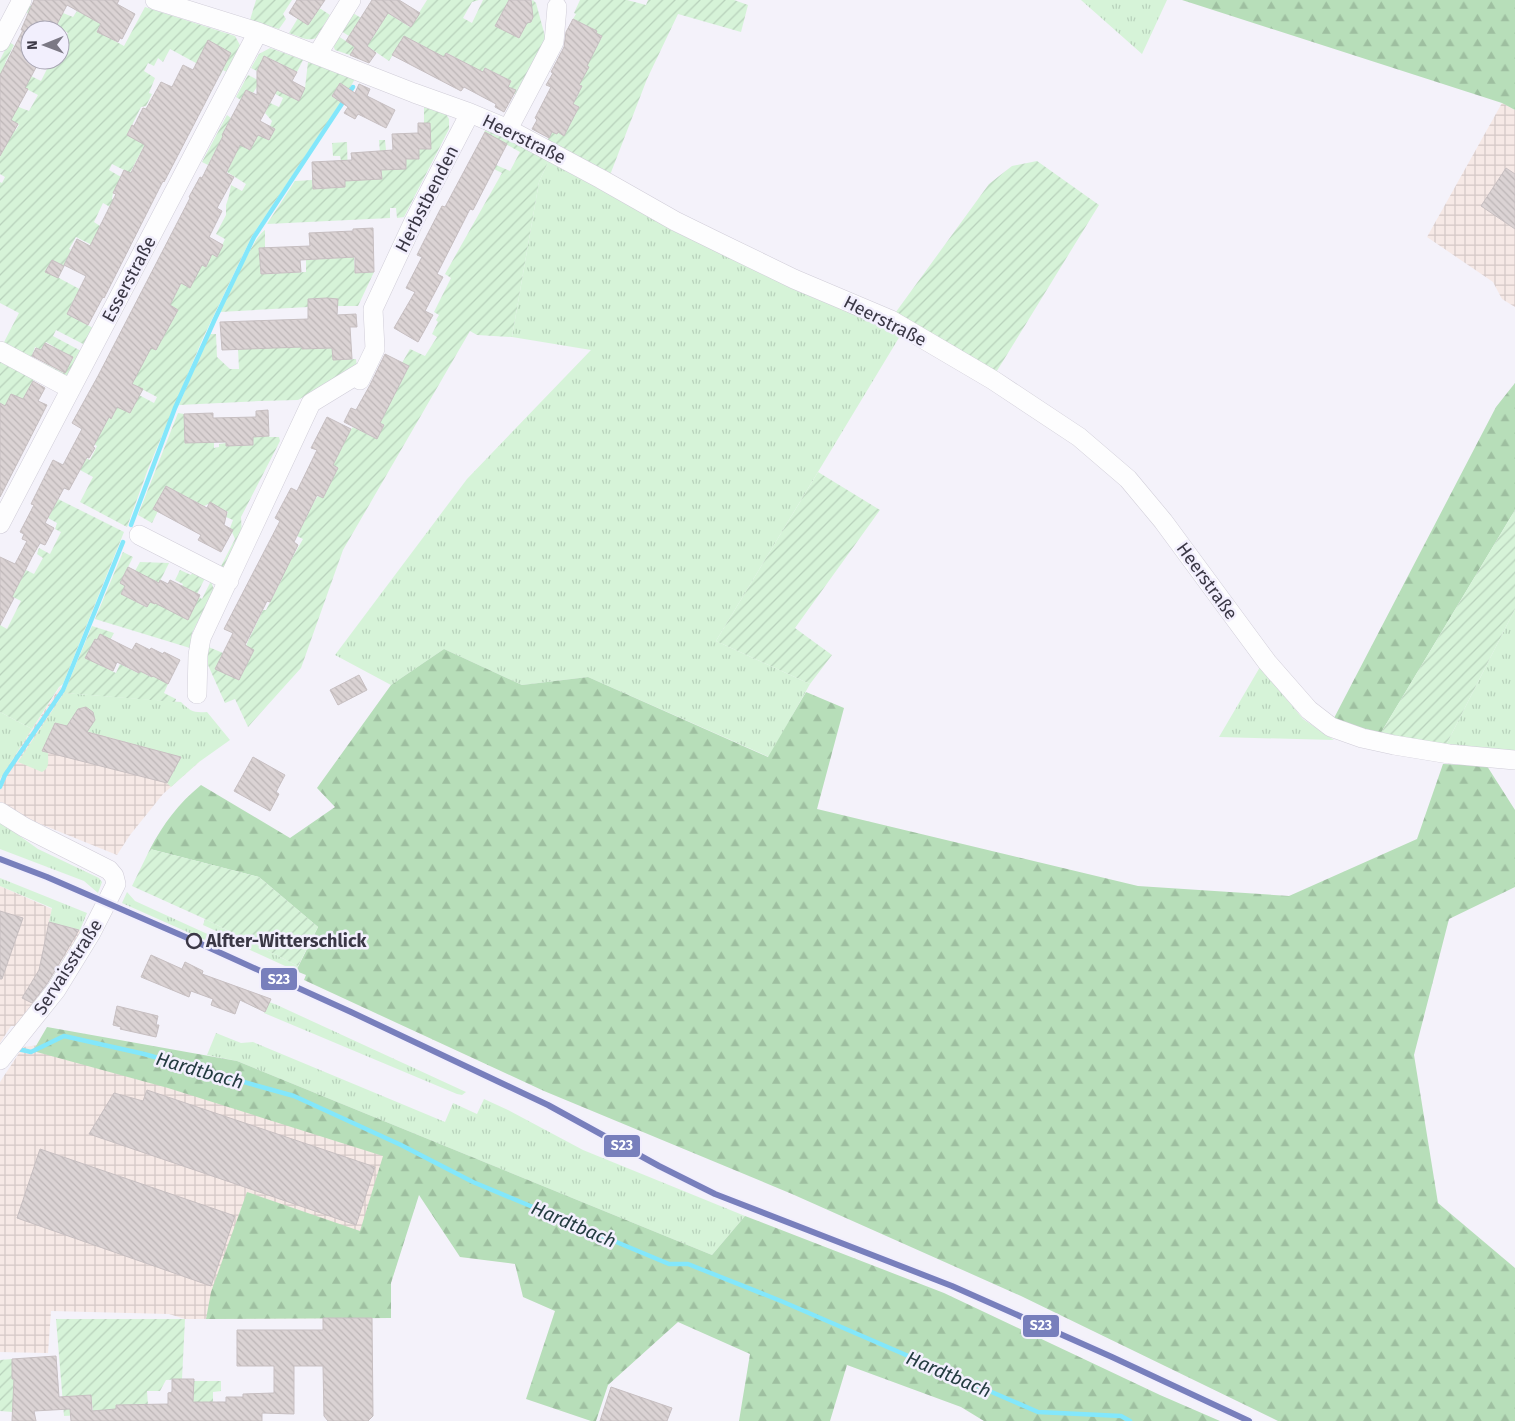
<svg xmlns="http://www.w3.org/2000/svg" width="1515" height="1421" font-family="'Fira Sans',sans-serif">
  <defs>
    <pattern id="industrial-grid" width="8" height="8" patternUnits="userSpaceOnUse" patternTransform="scale(1.25)"><rect width="8" height="8" fill="#f6e9e6"/><path d="M0 4h8M4 0v8" fill="none" stroke="#d4c8c7"/></pattern>
    <pattern id="grass-tufts" width="24" height="20" patternUnits="userSpaceOnUse" patternTransform="scale(1.25)"><rect width="24" height="20" fill="#d6f3d8"/><path d="M3 7l-1-3M5 7V3M7 7l1-3M15 17l-1-3M17 17v-4M19 17l1-3" fill="none" stroke="#b8d1bb"/></pattern>
    <pattern id="forest-firs" width="22" height="20" patternUnits="userSpaceOnUse" patternTransform="scale(1.25)"><rect width="22" height="20" fill="#b7deb9"/><path d="M5 1l3.5 6h-7zM16 11l3.5 6h-7z" fill="#9ebfa0"/></pattern>
    <pattern id="garden-furrows" width="10" height="10" patternUnits="userSpaceOnUse" patternTransform="scale(1.25)"><rect width="10" height="10" fill="#d6f3d8"/><path d="M-1 1l2-2M0 10L10 0M9 11l2-2" fill="none" stroke="#b8d1bb"/></pattern>
    <pattern id="building-back-hatch" width="6" height="6" patternUnits="userSpaceOnUse" patternTransform="scale(1.25)"><rect width="6" height="6" fill="#dbd3d4"/><path d="M-1 5l2 2M0 0l6 6M5-1l2 2" fill="none" stroke="#bdb6b7"/></pattern>
  </defs>
  <rect width="100%" height="100%" fill="#f4f2fa"/>
  <path fill="url(#industrial-grid)" d="M1502 103 1515 110V307L1502 299 1493 282 1427 237Z
    M60 687 199 762 163 794 130 835 117 855 28 819 0 804V779L3 773Z
    M0 886 52 909 49 922 81 931 34 1004 18 1026H11L0 1043Z
    M75 1041 432 1150 391 1282V1318L185 1319 169 1314 51 1311 48 1353 0 1352V1082L23 1047Z"/>
  <path fill="url(#grass-tufts)" d="M1081 0H1167L1142 54Z
    M549 160 733 259 900 336 716 641 810 684 769 757 588 677 522 685 444 649 391 685 335 655 467 479 591 350 512 337 539 182Z
    M1515 609V757L1444 749Z
    M1260 667 1303 719 1334 740 1219 737Z
    M64 693 181 702C190 711 193 713 207 712L230 740 199 762 171 787 167 783 181 757 56 723 42 750 48 752C48 761 50 768 42 772L18 762Z
    M0 712 32 729 0 779Z
    M0 822 38 849 99 878 102 882 98 893 84 881 0 849Z
    M0 878 87 913 80 930 49 922 52 908 0 886Z
    M127 892 135 901 214 937 212 943 122 903Z
    M205 919 298 966 296 971 224 938 225 935 203 925Z
    M256 997 277 1005 466 1092 462 1095 457 1094 264 1013 268 1005 260 1002 256 1008 252 1006Z
    M216 1033 241 1043 253 1042 445 1122 453 1103 477 1114 484 1099 508 1110 583 1150 745 1216 712 1255 237 1061 207 1055Z"/>
  <path fill="url(#forest-firs)" d="M1182 0H1515V110L1502 103Z
    M1515 383V510L1379 736 1333 720 1496 407Z
    M444 649 522 685 588 677 768 757 806 692 844 708 817 809 1138 886 1289 896 1417 839 1443 764 1487 766 1515 810V887L1449 919 1414 1055 1438 1203 1515 1268V1421H1278L1021 1296 792 1194 544 1091 304 980 306 975 296 971 318 927 259 877 150 849C164 823 178 804 201 785L290 838 335 807 317 788 391 685Z
    M47 1027 237 1061 712 1255 745 1216 944 1293 1160 1395 1220 1421H984L961 1407 847 1365 830 1421H739L750 1354 678 1322 608 1385 596 1421H591L526 1399 555 1311 523 1297 515 1264 460 1257 419 1195 391 1283V1318L206 1319 211 1292 247 1192 360 1231 383 1156 168 1088 33 1051Z"/>
  <path fill="url(#garden-furrows)" d="M113 0 97 31 124 46 145 7 235 36 241 47 228 73 223 70 220 76 170 49 163 62 158 58 154 66 148 63 144 71 155 78 149 93 152 94 146 106 141 107 127 135 145 144 130 173 112 164 109 170 121 177 113 193 112 199 114 200 110 207 103 203 94 222 100 226 99 229 104 232 96 247 76 237 69 249 71 250 64 266 52 260 46 271 85 292 74 299 67 314 93 328 85 345 56 330 53 336 81 351 69 375 61 377 42 367 44 363 64 373 73 358 46 342 41 350 35 347 30 361 2 346 19 313 0 303V182L2 183 5 177 0 174V145L8 127 15 131 19 125 7 118 16 106 29 111 38 95 0 75V60L9 42 14 45 5 63 41 81 51 61 56 64 58 60H60V47L68 33C54 24 40 20 25 12L29 5 59 20 63 13 73 17 77 11 83 14Z
    M256 0H292L283 14 286 19 279 29 250 20Z
    M427 0H479L472 2 463 18 472 23 483 0H520L524 5 533 0 536 3 546 40 517 96 514 94 515 90 508 87 511 81 485 68 481 76 473 67 447 53 443 59C432 50 417 41 403 38L389 61 367 46 379 28 386 12 410 27Z
    M580 0H627L646 5 648 0H734L748 5 741 32 678 14 647 79 610 175 547 141 552 132 557 134 558 132 564 135 579 107 568 101 577 97 582 86 578 84 589 67 578 61 590 45 596 48 602 37 596 33 597 31 573 19 576 14 574 13Z
    M319 9H321L330 15 316 38C308 42 298 36 289 33L298 18 308 25Z
    M353 13 361 18 349 36 341 31Z
    M338 36 355 47 350 55 335 50C332 45 336 41 338 36Z
    M270 48 303 60 297 72 265 56 257 71 251 68 259 54Z
    M308 62 355 79 349 89 340 83 332 96 341 102 252 236 203 338 148 469 127 527 80 502 93 477 80 470 86 458 90 460 97 446 92 443 98 437 109 417 111 418 106 401 130 413 139 395 154 403 157 397 115 375 135 339 156 350 178 310 170 305 181 283 190 287 197 263 206 267 212 254 217 256 225 239 216 234 226 215V205L229 196 231 185 242 191 246 184 227 172 235 155 218 146 208 165 202 162 227 115 231 118 222 135 250 150 258 135 269 140 275 129 270 126 272 121 265 113 270 103 279 107 283 98 258 85 253 93 246 90 241 100 236 97 248 75 299 101 305 88Z
    M424 107 446 114 449 119V129L404 217 397 218 396 208H390V218L267 224 295 181 312 180 313 189 345 187 344 161H341L340 156H333L332 143 347 142 348 181 382 178 379 140H385L388 169 406 159H419V149H431L430 123H424Z
    M486 129 549 160 539 182 512 337 477 335 470 331 343 550 301 668 248 727 235 699 225 703 208 665 206 646 223 653 216 669 239 680 254 650 246 646 248 641 263 610H266L282 579 283 574 303 539 297 536 315 500 318 496 323 498 338 468 333 465 351 429 353 427 377 439 384 425 380 423 409 366 402 363 410 349 425 356 437 337 432 334 438 322 436 320 439 315 434 312 451 278 445 274 502 173 494 169 496 165 510 171 520 152 484 132Z
    M1037 161 1099 205 995 374 893 316 989 184 1012 166Z
    M265 230V248L259 249 261 274 306 272V260L354 257 355 273 374 272 358 306H328L327 298 308 299V307L220 312C228 296 253 237 265 230Z
    M301 333 302 349 332 348 333 360 356 359 357 367 298 400 259 401 179 405 209 334H216L217 357 230 369H239L238 349Z
    M0 359 35 377 26 394 35 399 1 414 5 406 0 403Z
    M178 413 184 414 185 443 214 442V448L219 447V444L226 443V446L253 445V437L269 436 270 437H279L280 441 241 517 242 535 225 568 219 570 235 539 232 532V530L230 528 233 520 226 517 228 512 210 503 204 506 166 486 153 509 158 511 152 523 138 515Z
    M818 472 880 510 795 628 832 655 810 684 716 641Z
    M58 499 124 532 63 684 59 687 32 729 0 712V625L7 629 21 601 7 594 17 587 26 570 34 574 43 558 37 554 39 548 50 554 61 532 55 529 57 523 48 518Z
    M1515 510V609L1444 749 1379 736Z
    M123 552 133 557 120 583 125 586 121 594 146 607 150 602 158 604 199 597 202 599 211 581 214 590 192 633 190 648 95 619Z
    M140 562 169 563 159 583 135 571Z
    M180 570 191 575 193 571 205 578 197 594 182 586 183 584 175 580Z
    M92 626 114 633 110 640H97L86 658 116 673 120 664 138 673 140 671 151 677 153 676 168 684 164 693 176 699 175 702 64 693Z
    M150 849 259 877 318 927 298 966 205 919 132 886Z
    M56 1319H185L182 1379 166 1380 160 1391H147L148 1405 115 1409 116 1418 108 1416 107 1410 93 1411 91 1395 79 1396 83 1415 64 1416Z
    M12 1359 13 1379 23 1380 13 1412 0 1411V1360Z
    M194 1381H221V1391L213 1392V1402L181 1406Z"/>
  <g fill="none" stroke-linecap="round" stroke-linejoin="round">
    <path stroke="#83e7fb" stroke-width="4.5" d="M131 525 175 408 214 321 254 237 353 87
      M0 787 5 775 63 690 123 542
      M18 1049 31 1052 64 1036 144 1054 294 1096 401 1145 473 1182 669 1264H688L703 1270 781 1301 1038 1412 1121 1416 1130 1421"/>
  </g>
  <path fill="url(#building-back-hatch)" stroke="#c7bfc1" d="M34 0H119L117 4 135 14 122 39 120 38 118 42 97 32 101 24 67 5 54 30H30V60H40L25 88 28 89 11 120 18 124 0 156V75L23 30H21Z
    M297 0H325L308 25 289 13Z
    M372 0H399L420 13 411 27 388 13 367 46 376 53 369 63 350 55 355 47 346 41Z
    M509 0H531L533 17 531 22 527 23 519 38 495 26Z
    M573 19 597 31 596 33 602 36 587 66 589 67 579 85 582 86 573 104 579 107 570 124 564 136 558 132 557 134 552 132 549 138 532 129 537 120 535 118 551 87 546 85 553 73 551 72 564 47 566 32Z
    M404 36 444 57 446 53 483 72 485 68 511 81 508 87 516 90 504 112 495 107 496 104 464 87 461 91 392 55Z
    M208 40 231 53 164 182 163 181 104 298 103 297 88 325 67 314 86 276 64 265 77 239 90 246 116 194 113 193 124 170 131 173 145 145 127 135 132 125 134 126 143 108 146 109 161 82 172 87 183 65 193 70Z
    M264 56 297 72 292 81 305 88 299 101 277 90 260 121 275 129 269 140 258 135 250 150 240 145 226 173 234 177 217 208 222 211 209 237 223 245 217 257 212 254 206 267 202 265 190 288 181 283 170 305 178 310 156 350 151 348 132 384 143 389 130 413 117 407 111 419 109 417 93 447 95 448 89 458 87 457 69 490 64 488 45 523 54 528 45 545 40 543 32 557 12 597 14 598 0 625V557L15 564 27 541 22 539 24 534 20 532 34 505 31 504 53 460 63 465 82 429 72 423 98 376 190 198 189 197 200 177 202 178 223 136 222 135 246 90 257 95V71Z
    M340 83 355 93 359 84 370 89 367 96 395 110 386 128 358 114 355 119 344 113 348 107 332 96Z
    M418 123H430L431 149H419V159H406V169L381 170 382 179 345 181V187L313 189 312 162 352 160 351 153 393 150 392 134 418 133Z
    M485 132 507 144 473 210 470 209 437 274 443 277 425 311 433 315 418 342 394 328 415 292 406 288 422 257 417 255 424 241 442 206 445 207Z
    M1506 168 1515 174V229L1481 206Z
    M373 228 374 272 355 273V257L300 260 301 272 261 274 259 248 310 246 309 233 353 231V229Z
    M52 260 64 266 58 278 45 272Z
    M327 298 338 299 337 315 356 314 357 327H350L352 359 333 360 332 348 302 349V347L222 350 220 322 308 319V299Z
    M45 343 73 357 65 373 32 356 36 348 41 350Z
    M385 354 409 366 380 423 384 425 377 439 344 422 351 408 356 410 370 385Z
    M33 381 45 388 38 401 47 405 0 497V403L5 406 11 394 23 399Z
    M268 410 269 436 253 437V445L226 446V442L185 443 184 414 213 413V418L256 417V411Z
    M327 417 351 429 333 465 338 468 323 498 317 495 294 542 298 545 270 602 267 601 245 645 254 650 239 680 215 669 233 633 224 629 280 521 275 518 291 488 297 491 317 450 311 448Z
    M166 486 207 508 210 502 227 512 224 525 233 530 221 552 198 540 201 535 153 509Z
    M128 567 159 583 160 580 168 584 170 580 200 595 188 620 155 603V604L150 602 147 607 121 594 125 586 120 583Z
    M100 634 132 650 136 643 150 650 151 648 163 654 164 652 180 660 168 684 153 676 152 677 140 671 139 673 117 662 113 671 85 658 95 639 97 640Z
    M359 675 367 690 338 705 330 690Z
    M86 707 93 712 95 720 87 732 181 757 167 783 42 751 55 723 67 726 78 709Z
    M253 757 285 775 276 792 279 794 270 811 234 791Z
    M0 911 23 918 2 979H0Z
    M49 922 79 930 47 984 32 1003 22 998 39 970Z
    M151 955 182 969 185 962 203 971 202 974 271 999 265 1012 240 1000 235 1014 211 1005 213 999 191 991 189 997 141 977Z
    M117 1006 158 1016 156 1025H159L156 1037 120 1029 121 1027 113 1025Z
    M147 1090 375 1167 356 1225 89 1134 114 1093 143 1101Z
    M40 1149 235 1216 211 1286 17 1218Z
    M323 1318H372L373 1416 368 1421H328L324 1416 323 1366H294V1414L262 1413V1421H71L70 1409 34 1411 36 1421H12L14 1379H12V1359L56 1356 59 1397 91 1395 92 1411 116 1409V1405L168 1404V1393L172 1392V1379H194L193 1402H226V1397H243V1394L274 1393V1366H237V1330H323Z
    M611 1387 672 1408 667 1421H600Z"/>
  <g fill="none" stroke-linecap="round" stroke-linejoin="round">
    <g stroke="#d0cdd8" stroke-width="20">
      <path id="minor" d="M155 0 258 32 414 93 470 113 508 129 601 179 675 221 724 245 794 279 891 320 993 380 1079 437 1128 479 1163 521 1267 662 1309 710 1331 727 1362 738 1394 745 1449 754 1515 760
        M0 42 22 0
        M317 55 351 0
        M508 129 554 42 557 7
        M0 351 71 389
        M360 380 375 349 373 309 414 221 470 113
        M0 524 258 32
        M139 535 229 581
        M197 694 198 655 201 638 311 403 365 370
        M0 812 24 827 109 870 114 876 116 884 91 933 56 990 0 1060"/>
    </g>
    <use href="#minor" stroke="#fdfdfe" stroke-width="19"/>
    <g stroke="#f2effd" stroke-width="10">
      <path id="rail-1" d="M0 859 47 877 190 939 351 1012 548 1105 659 1166 715 1194 952 1286 1112 1357 1249 1421"/>
    </g>
    <use href="#rail-1" stroke="#787fbc" stroke-width="6"/>
  </g>
  <circle fill="#f2effd" stroke="#3a3745" stroke-width="2.5" cx="194" cy="941" r="7"/>
  <g text-anchor="middle" stroke-width="5" stroke-linejoin="round" paint-order="stroke">
    <g font-size="18" fill="#3a3745" stroke="#f2effd">
      <text transform="translate(524 139) rotate(26)" y="6">Heerstraße</text>
      <text transform="translate(427 199) rotate(-63)" y="6">Herbstbenden</text>
      <text transform="translate(129 279) rotate(-62)" y="6">Esserstraße</text>
      <text transform="translate(885 321) rotate(27)" y="6">Heerstraße</text>
      <text transform="translate(1207 581) rotate(54)" y="6">Heerstraße</text>
      <text transform="translate(68 967) rotate(-57)" y="6">Servaisstraße</text>
    </g>
    <g font-size="18" font-weight="bold" fill="#3a3745" stroke="#f2effd" text-anchor="start">
      <text x="206" y="947">Alfter-Witterschlick</text>
    </g>
    <g font-size="19" font-style="italic" fill="#233b40" stroke="#f2effd">
      <text transform="translate(200 1070) rotate(16)" y="7">Hardtbach</text>
      <text transform="translate(574 1224) rotate(23)" y="7">Hardtbach</text>
      <text transform="translate(949 1374) rotate(23)" y="7">Hardtbach</text>
    </g>
  </g>
  <g stroke="#f2effd" stroke-width="2">
    <rect x="260" y="967" width="38" height="24" rx="5" fill="#787fbc"/>
    <rect x="603" y="1134" width="38" height="24" rx="5" fill="#787fbc"/>
    <rect x="1022" y="1314" width="38" height="24" rx="5" fill="#787fbc"/>
  </g>
  <g font-size="14" text-anchor="middle" font-weight="bold" fill="#fff">
    <text x="279" y="984">S23</text>
    <text x="622" y="1150">S23</text>
    <text x="1041" y="1330">S23</text>
  </g>
  <g transform="translate(45 45) rotate(269)"><circle r="24" fill="#f2effd" stroke="#a8a5b3"/>
  <path d="M0-4L9 19L0 12L-9 19Z" fill="#7b7884"/>
  <text y="-8" font-size="14" font-weight="bold" text-anchor="middle" fill="#3a3745">N</text>
  </g>
</svg>
